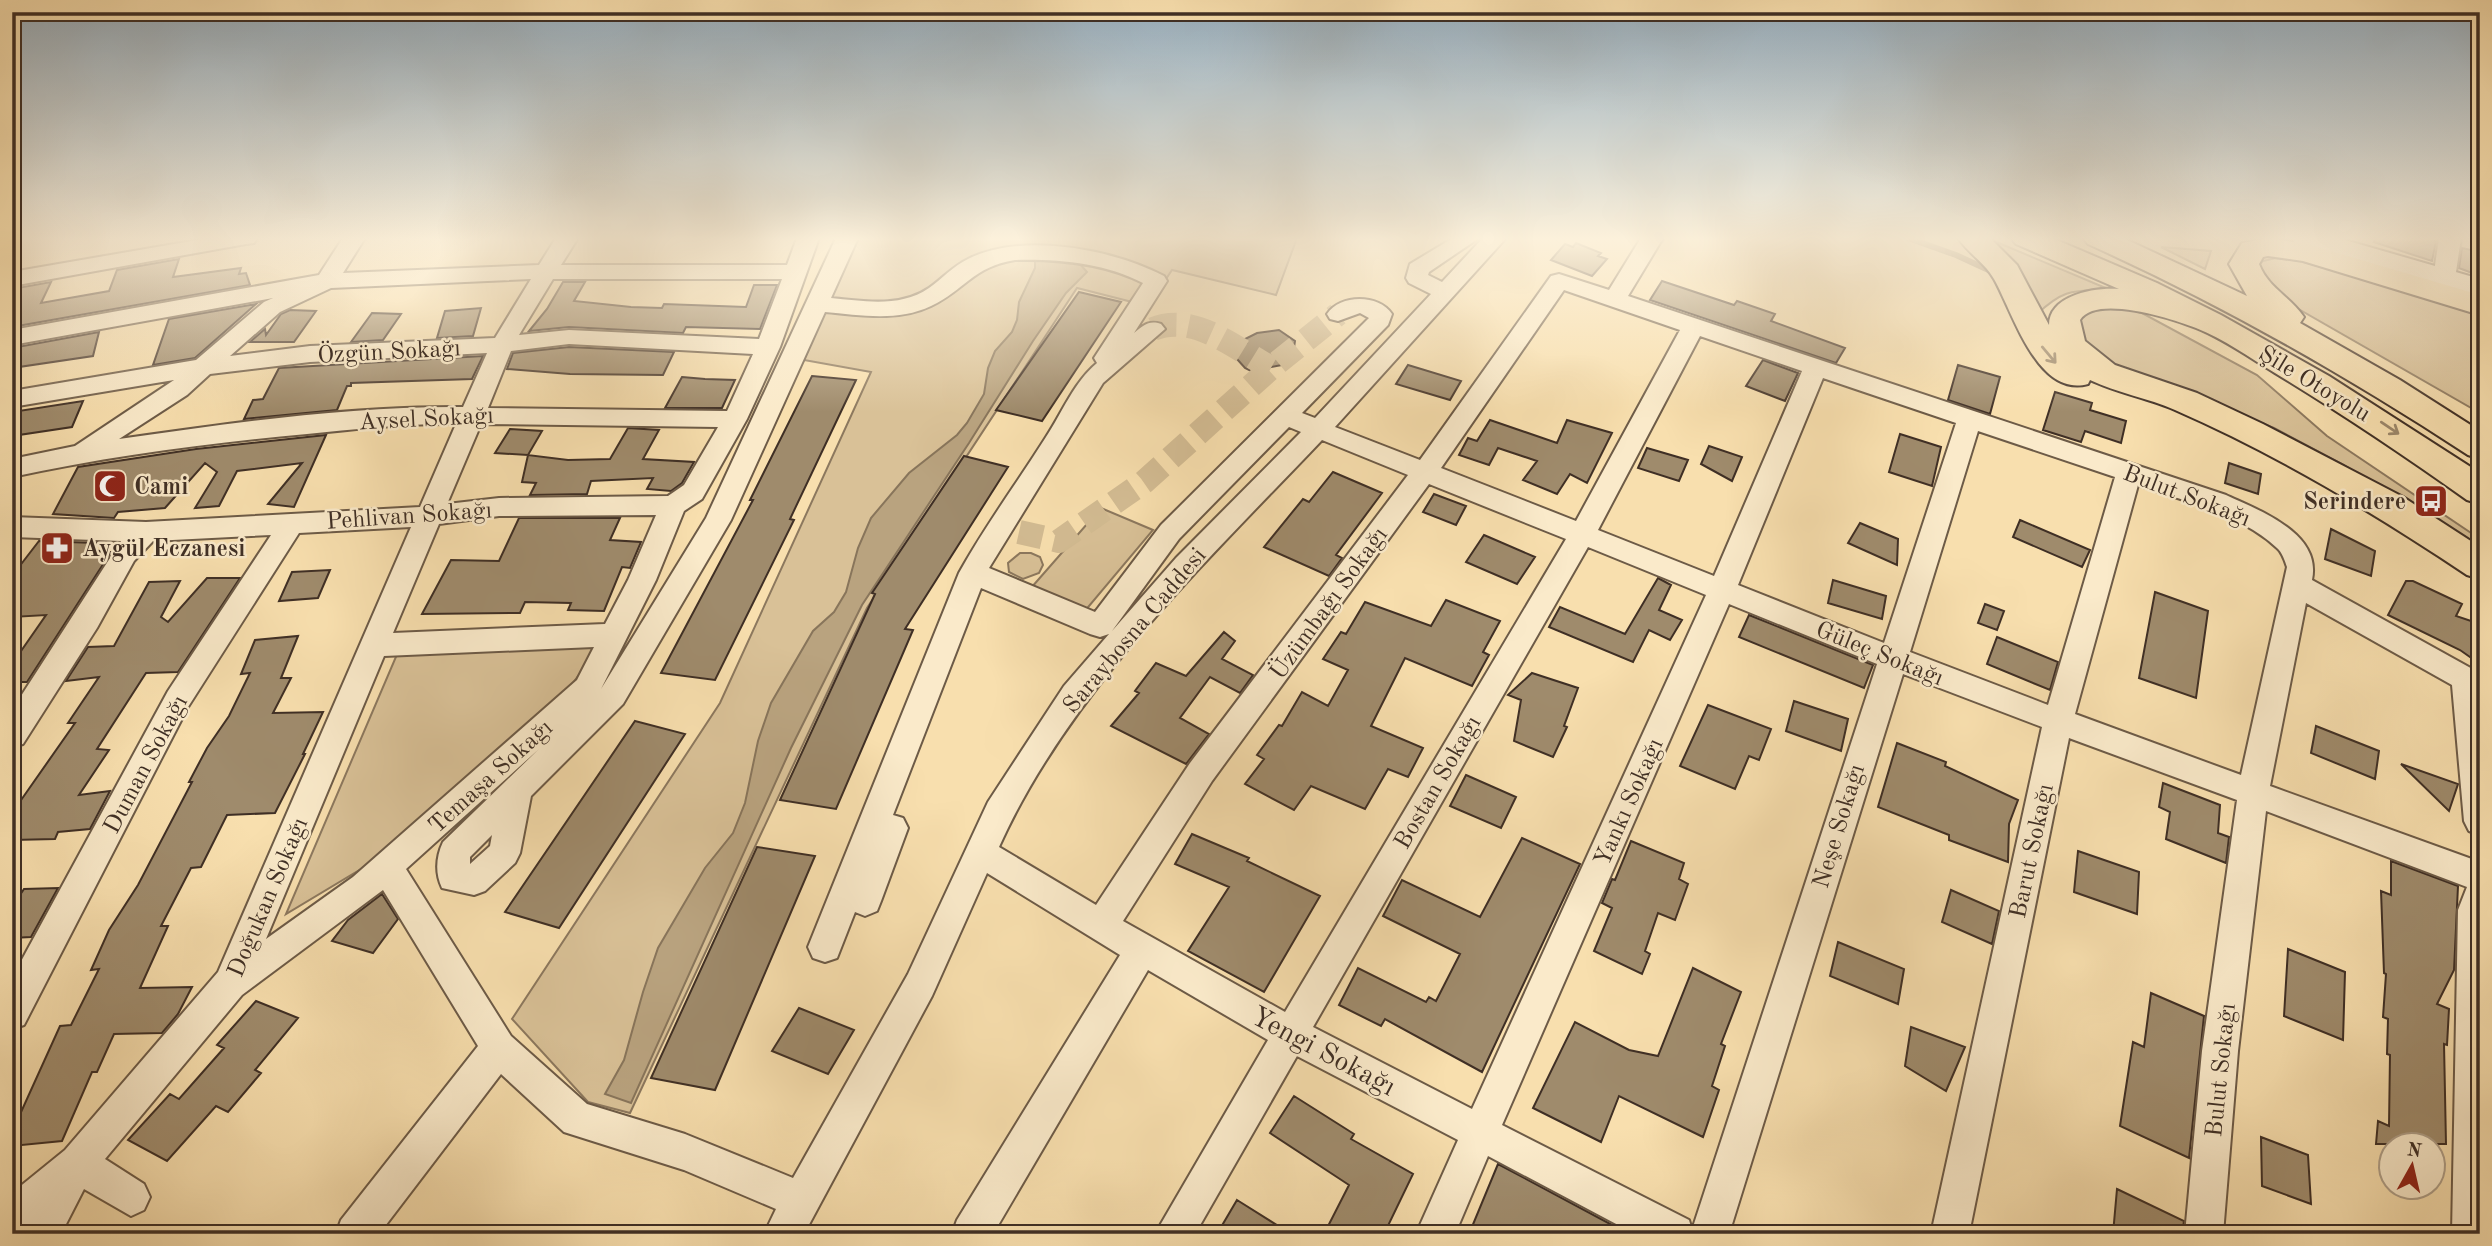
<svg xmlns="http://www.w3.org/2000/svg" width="2492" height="1246" font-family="'Old Standard TT',serif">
  <rect width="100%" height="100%" fill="#f8dfae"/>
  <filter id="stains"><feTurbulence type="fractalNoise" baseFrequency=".00286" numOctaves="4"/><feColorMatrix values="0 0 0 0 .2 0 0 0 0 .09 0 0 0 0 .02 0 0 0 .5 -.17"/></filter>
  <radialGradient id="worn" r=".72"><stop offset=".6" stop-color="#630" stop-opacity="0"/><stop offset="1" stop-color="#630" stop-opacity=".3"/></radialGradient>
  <path fill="#d9c197" stroke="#8c785e" stroke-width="2" d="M854 238H1297L1276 295 1172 270 1148 306 1077 288 867 608 630 1113 588 1102 512 1019 720 703 871 372 804 360Z
    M1983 238H1987L2108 289C2072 291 2064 289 2037 314L2020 277Z
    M2161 247 2211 251 2205 269Z
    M2276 258 2300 261 2480 312V413L2281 299 2255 269 2263 261Z
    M2095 307H2120L2142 313 2257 375 2327 436 2480 539V551L2344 465 2274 428 2112 364 2079 339 2078 315Z
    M1101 508 1153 530 1084 612 1031 588Z
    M1020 553H1031L1040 557 1043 565 1039 573 1023 579 1009 572 1008 563Z
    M606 639 560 700 431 827 286 914 401 645Z"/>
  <path fill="#b9a37f" stroke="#88755b" stroke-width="2" d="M1035 258 1079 263 1087 272 1066 293 1033 341 969 443 862 605 791 748 631 1103 605 1094 624 1060 643 992 658 948 705 868 733 833 745 803 758 741 771 703 813 631 834 612 846 592 858 548 871 518 909 473 957 435 967 423 984 394 988 368 995 351 1012 332 1017 320 1019 302 1035 268Z"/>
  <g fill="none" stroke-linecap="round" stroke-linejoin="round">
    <path stroke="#88755b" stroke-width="6" d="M1908 238 1956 255 1995 273"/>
  </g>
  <path fill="#9f8b6c" stroke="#3f2f25" stroke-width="2" d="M2375 238H2434L2436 241 2432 261 2374 242Z
    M1576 243 1601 253 1598 256 1607 259 1592 276 1551 260 1565 244 1573 247Z
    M2462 248 2480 252V276L2459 268Z
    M179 259 173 277 241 268 239 274 246 273 250 285 12 327V289L51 282 41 303 109 291 117 270Z
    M1662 281 1734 305 1737 301 1775 314 1771 321 1845 348 1836 363 1650 300Z
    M563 282H585L574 301 631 307 662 308 664 304 746 307 754 285H777L760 329 686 327 683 333 569 327 529 331 547 309Z
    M1079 292 1121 302 1042 421 996 410Z
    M256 304 195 358 153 365 169 319Z
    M481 308 473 336 437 338 445 311Z
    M290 310 316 311 294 342H250L265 329 266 335 281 314Z
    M372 313 401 314 383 340 351 342Z
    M1279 330 1295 341 1292 361 1287 364 1251 371 1245 368 1237 359V348L1246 343 1243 340 1257 333Z
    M99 332 93 356 12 368V348Z
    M569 347 674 352 663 375 570 374 507 369 513 353Z
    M483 356 472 379 351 383V386H347L337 410 244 419 253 400 263 399 279 368Z
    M1763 360 1798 373 1785 401 1746 386Z
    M1408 365 1461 381 1450 400 1396 384Z
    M1958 365 2000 377 1990 414 1948 400Z
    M812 376 856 380 790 519 794 520 715 680 661 673 753 500H750Z
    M682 377 705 379 735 380 722 408H665Z
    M2055 392 2092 403 2090 410 2126 421 2121 443 2085 431 2081 442 2043 430Z
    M83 401 72 427 12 436V412Z
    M1490 420 1557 443 1567 420 1612 433 1587 483 1570 474 1557 494 1523 480 1537 461 1498 448 1489 465 1459 455 1468 438 1477 441Z
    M628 428 659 430 643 459 694 462 682 483 671 491 647 489 653 478 591 481 587 494 530 495 536 483 522 482 528 455 568 460 610 459Z
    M510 429 542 431 528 455 495 453Z
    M1900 434 1941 447 1932 486 1889 472Z
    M326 435 294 507 268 504 302 463 237 471 219 506 195 508 217 472 205 463 165 508 118 512 114 518 53 514 78 467 196 449Z
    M1709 446 1742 457 1732 481 1701 464Z
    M1647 448 1688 460 1679 481 1638 468Z
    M964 456 1008 467 905 629 913 630 836 809 780 800 875 594 872 593Z
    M2229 463 2261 474 2258 494 2225 483Z
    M1333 472 1382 493 1336 555 1342 558 1329 576 1264 547 1303 499 1309 502Z
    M1434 494 1466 506 1456 525 1423 512Z
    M519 518H620L610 540 641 542 630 568 622 567 604 611 568 610 571 603 525 602 520 613 422 614 451 560 499 561Z
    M2020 520 2090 550 2082 567 2013 537Z
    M1860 523 1898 539 1897 565 1848 543Z
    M2331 529 2375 551 2371 576 2325 559Z
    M1484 535 1535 557 1517 584 1466 562Z
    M39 541 96 543 91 550 111 552 27 682H12V664L46 615 12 617V576Z
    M330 570 318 598 279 601 292 572Z
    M207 578H240L178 672 146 673 97 749 109 750 79 795 110 791 90 829 58 832 55 839 12 840V813L75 723H68L99 677 66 681 88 647 114 646 149 582 180 581 161 617 168 622Z
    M1658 578 1671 585 1659 610 1682 620 1670 640 1649 630 1633 662 1549 627 1560 607 1625 634Z
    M1833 580 1886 596 1882 619 1828 603Z
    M2406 581H2413L2462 604 2456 616 2480 624V664L2460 650 2388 615Z
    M2155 592 2208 611 2196 698 2139 678Z
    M1446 600 1500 621 1483 652 1489 655 1472 686 1405 658 1371 726 1423 748 1408 777 1388 769 1365 809 1311 786 1294 810 1245 784 1264 759 1257 755 1279 725 1282 726 1302 692 1328 706 1348 670 1323 659 1341 632 1346 634 1365 602 1431 626Z
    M1985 604 2004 611 1997 630 1978 623Z
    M1749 615 1873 665 1864 688 1739 637Z
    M1224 632 1235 641 1222 659 1253 675 1240 693 1210 677 1180 718 1209 734 1186 764 1111 726 1139 693 1135 691 1156 663 1186 676Z
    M298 636 281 678H291L273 713 323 712 303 754H305L275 813 227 815 201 867 191 868 161 926H168L140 988 192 987 178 1014 162 1033 114 1034 97 1072H92L62 1141 12 1146V1132L60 1026 71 1025 99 969 91 970 109 930 138 885 192 782H189L207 748 229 716 250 673 241 674 255 640Z
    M1997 637 2058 662 2050 690 1987 664Z
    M1532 673 1578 688 1564 726 1567 727 1553 757 1514 741 1521 700 1508 695Z
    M1794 701 1848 719 1841 751 1786 731Z
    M1708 705 1771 729 1759 760 1749 756 1735 789 1680 766Z
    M635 721 685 734 559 928 505 912Z
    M2316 726 2379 751 2375 779 2311 753Z
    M1897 743 1946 762 1945 766 2018 800 2009 824 2008 862 1949 840V835L1878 807Z
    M2401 764 2458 784 2449 811Z
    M1466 775 1516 797 1501 828 1450 806Z
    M2163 783 2220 805 2218 833 2229 837 2226 863 2166 839 2170 812 2159 807Z
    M1192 834 1249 858 1247 861 1320 896 1264 992 1188 951 1229 887 1175 864Z
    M1522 838 1580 864 1482 1072 1385 1019 1381 1026 1339 1005 1358 968 1426 1002 1429 997 1436 1001 1460 954 1383 916 1402 880 1480 917Z
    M1631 841 1684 863 1679 879 1688 884 1675 920 1658 913 1645 951 1650 954 1642 974 1594 951 1612 908 1602 903 1612 879 1615 880Z
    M757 847 815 856 715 1090 651 1078Z
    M2078 851 2139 872 2137 914 2074 892Z
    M2391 861 2458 886 2454 970 2437 1004 2449 1009 2447 1045 2444 1044 2446 1144H2376L2378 1121 2389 1126 2390 1055 2387 1054 2388 1019 2383 1017 2386 974 2384 973 2381 891 2391 895Z
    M58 888 31 937 12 938V907L24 889Z
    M1951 890 1999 911 1992 944 1942 922Z
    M382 894 398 919 373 953 332 941 348 920Z
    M1838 942 1904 969 1898 1004 1830 976Z
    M2288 949 2345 972 2343 1040 2284 1016Z
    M1693 968 1741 992 1721 1044 1725 1046 1712 1086 1719 1090 1703 1137 1619 1096 1601 1142 1533 1108 1575 1022 1629 1050 1658 1056Z
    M2151 993 2204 1016 2189 1158 2120 1126 2133 1042 2144 1047Z
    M256 1001 298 1018 255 1070 261 1073 228 1112 216 1106 167 1161 128 1140 170 1094 179 1099 224 1048 217 1045Z
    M799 1008 854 1030 828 1074 772 1051Z
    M1911 1027 1965 1047 1946 1091 1905 1066Z
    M1294 1096 1354 1134 1351 1139 1413 1174 1384 1234H1324L1349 1185 1270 1133Z
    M2261 1137 2308 1155 2311 1204 2262 1186Z
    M1498 1164 1629 1234H1469Z
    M2117 1189 2184 1221 2182 1234H2113Z
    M1237 1200 1291 1234H1217Z"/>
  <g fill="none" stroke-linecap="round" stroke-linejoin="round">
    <path stroke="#d3bc93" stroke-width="24" stroke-dasharray="24 12" stroke-linecap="butt" d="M1153 329C1194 312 1236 349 1271 368
      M1019 532 1059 541 1144 482 1271 368 1338 314"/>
    <g stroke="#6d5b47" stroke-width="4">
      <path id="minor" d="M209 238H257L254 243 246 244 12 286V272Z
        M343 238H365L343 273 539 265 556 238H578L561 265H787L797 238H819L780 347 747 419 702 499 684 511 656 580 601 689 706 518 836 238H858L831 298C864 301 900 308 929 288 942 279 953 266 968 259 1022 232 1112 249 1164 276L1167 281 1134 333C1144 325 1149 320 1161 324L1165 329 1103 383 989 568 1095 612 1161 525 1369 318 1360 313 1338 321 1330 319 1327 314C1340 294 1379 294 1392 314L1388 325 1302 413 1315 418 1431 294 1409 283 1406 278 1410 264 1453 238H1479L1429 272 1428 275 1442 282 1483 238H1506L1335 427 1420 460 1551 276 1559 274 1609 290 1641 238H1663L1628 296 2226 495C2260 511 2322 533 2312 580L2476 671 2480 678V835L2469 831 2464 821 2452 685 2306 603 2270 786 2480 862V1234H2452L2458 910 2467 887 2266 811 2238 1051 2223 1234H2185L2202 1051 2237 800 2069 738 1969 1234H1931L2042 727 1903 674 1729 1234H1635L1488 1156 1455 1234H1416L1458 1140 1297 1056 1195 1234H1155L1268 1040 1148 970 993 1234H952L957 1220 1120 955 987 873 932 996 804 1234H764L776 1209 684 1170 564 1132 501 1074 379 1234H336L341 1220 478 1046 383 890 242 995 105 1159 144 1184 150 1197 144 1210 131 1216 84 1189 61 1234H12V1193L65 1150 218 972 411 527 299 533 188 707 24 1025 12 1029V978L168 691 271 535 153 541 134 561 97 628 23 744 12 747V710L121 541 12 537V517L146 522 420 507 456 424C406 423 357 429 307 434 208 443 110 456 12 477V459L75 446 174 380 12 407V391L196 360 264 302 273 298 12 345V330L319 275ZM1015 260C1059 259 1104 263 1143 283L1094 358 1097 363C1074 382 1062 413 1046 437 1017 483 985 526 959 573L808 947 813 958 825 962 837 958 855 912 865 916 877 911 881 901 908 828 903 818 893 815 981 588 1090 634 1100 637 1109 634 1064 686 988 802 908 974 793 1178 685 1134 587 1104 511 1036 406 869 539 749 443 842C436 857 435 873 442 888L474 895 485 891 515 863 520 853 531 796 623 704 731 520 825 312C860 315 898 322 931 306 965 290 972 267 1015 260ZM531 279 495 338 310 346 230 356 280 312 331 288ZM553 279H782L759 339 569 330 519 335ZM1564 290 1680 330 1576 521 1441 468ZM1700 336 1802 371 1714 576 1598 530ZM569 344 753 354 727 411 488 408 511 351ZM487 353 463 407C348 406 232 423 119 439L187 395 210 374 310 362ZM1823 378 1956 423 1884 643 1738 585ZM481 424 718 427 684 485 668 496 499 498 447 504ZM1289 427 1301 432 1176 558 1112 631 1179 539ZM1978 431 2115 477 2048 705 1910 652ZM1322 440 1408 475 1190 763 1096 905 999 847C1068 693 1207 561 1322 440ZM1429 484 1566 539 1285 1012 1123 921 1212 781ZM2138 485C2184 501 2241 514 2277 548 2282 552 2285 561 2287 567L2241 775 2075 714ZM656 515 628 580 605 624 393 633 439 524 499 516ZM1588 547 1706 595 1472 1109 1313 1027ZM1729 604 1877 664 1692 1230 1689 1220 1502 1125ZM594 647 577 680 353 877 266 939 384 656ZM492 835 490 846 470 864V857Z
        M2439 238H2461L2455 279 2452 284H2436L2433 279Z"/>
    </g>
    <g stroke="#3f2f25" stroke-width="4">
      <path id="secondary" d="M2291 238H2338L2480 279V299L2296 244Z"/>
    </g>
    <g stroke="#3f2f25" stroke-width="4">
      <path id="trunk" d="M1958 238H1990L2017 265 2049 325C2049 295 2095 287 2119 289L2016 244 2011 238H2052L2157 283 2221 315 2329 376 2480 473V504L2467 500C2405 456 2341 413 2275 373 2250 358 2224 339 2196 328 2173 319 2096 294 2080 320L2085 341 2115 365 2197 393 2263 424 2403 497 2480 547V579L2467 575C2374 513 2278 455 2175 410 2148 398 2117 393 2090 380L2088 384C2037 398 2013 312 1994 279 1985 263 1968 253 1958 238Z
        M2083 238H2123L2247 296 2229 264 2242 243 2268 238 2307 244 2480 295V315L2303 261 2268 256 2263 257 2259 264C2268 288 2291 297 2304 317L2300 323 2400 380 2480 431V459L2468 455C2346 375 2221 304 2088 244Z"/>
    </g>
    <use href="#minor" fill="#faeaca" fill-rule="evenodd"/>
    <use href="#secondary" fill="#faeaca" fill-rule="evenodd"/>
    <use href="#trunk" fill="#f8dfae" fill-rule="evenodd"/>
  </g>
  <defs><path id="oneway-shaft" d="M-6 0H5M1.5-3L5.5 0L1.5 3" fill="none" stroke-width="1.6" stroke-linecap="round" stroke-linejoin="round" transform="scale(1.75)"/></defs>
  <g stroke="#9c876a">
    <use href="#oneway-shaft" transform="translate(2049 355) rotate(50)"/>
    <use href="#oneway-shaft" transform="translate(2390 428) rotate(34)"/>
  </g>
  <linearGradient id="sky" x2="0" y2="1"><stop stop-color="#95adbe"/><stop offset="0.58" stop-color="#fcf1db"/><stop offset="1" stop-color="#fcf1db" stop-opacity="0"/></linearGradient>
  <rect width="2492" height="412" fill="url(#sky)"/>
  <defs>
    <g id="mosque-square" transform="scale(1.75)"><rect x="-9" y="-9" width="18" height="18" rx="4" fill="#8f2418" stroke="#faeaca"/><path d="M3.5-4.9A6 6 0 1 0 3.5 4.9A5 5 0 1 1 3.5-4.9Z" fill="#fff"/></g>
    <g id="bus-square" transform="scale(1.75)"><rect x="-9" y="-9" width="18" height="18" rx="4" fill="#8f2418" stroke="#faeaca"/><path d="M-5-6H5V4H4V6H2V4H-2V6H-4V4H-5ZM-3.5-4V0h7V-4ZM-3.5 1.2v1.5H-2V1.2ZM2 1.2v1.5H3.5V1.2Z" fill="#fff"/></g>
    <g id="pharmacy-square" transform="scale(1.75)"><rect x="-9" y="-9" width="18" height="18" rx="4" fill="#8f2418" stroke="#faeaca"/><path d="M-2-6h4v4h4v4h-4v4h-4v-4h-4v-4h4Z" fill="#fff"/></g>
  </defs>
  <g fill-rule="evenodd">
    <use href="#mosque-square" x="110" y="486"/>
    <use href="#bus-square" x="2431" y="501"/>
    <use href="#pharmacy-square" x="57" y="548"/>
  </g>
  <g text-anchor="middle" stroke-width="5" stroke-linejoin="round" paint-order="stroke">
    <g font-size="24" fill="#3f2f25" stroke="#faeaca">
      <text transform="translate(389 351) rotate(-3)" y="8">Özgün Sokağı</text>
      <text transform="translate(2315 383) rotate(31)" y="8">Şile Otoyolu</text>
      <text transform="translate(426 418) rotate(-3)" y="8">Aysel Sokağı</text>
      <text transform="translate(2187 495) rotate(21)" y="8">Bulut Sokağı</text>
      <text transform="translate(409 515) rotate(-4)" y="8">Pehlivan Sokağı</text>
      <text transform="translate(1328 603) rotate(-54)" y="8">Üzümbağı Sokağı</text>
      <text transform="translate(1134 630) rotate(-50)" y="8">Saraybosna Caddesi</text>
      <text transform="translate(1880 653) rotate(22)" y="8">Güleç Sokağı</text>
      <text transform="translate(145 764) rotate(-62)" y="8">Duman Sokağı</text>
      <text transform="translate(490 776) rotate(-42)" y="8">Temaşa Sokağı</text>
      <text transform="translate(1437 782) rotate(-60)" y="8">Bostan Sokağı</text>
      <text transform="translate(1628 802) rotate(-66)" y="8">Yankı Sokağı</text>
      <text transform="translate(1838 826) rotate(-73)" y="8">Neşe Sokağı</text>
      <text transform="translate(2031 851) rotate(-78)" y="8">Barut Sokağı</text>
      <text transform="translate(267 897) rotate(-67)" y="8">Doğukan Sokağı</text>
      <text transform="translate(2220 1070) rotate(-84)" y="8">Bulut Sokağı</text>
    </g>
    <g font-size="24" font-weight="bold" fill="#3f2f25" stroke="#faeaca" text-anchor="start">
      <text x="134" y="494">Cami</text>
      <text x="2406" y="509" text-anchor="end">Serindere</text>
      <text x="82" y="556">Aygül Eczanesi</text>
    </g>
    <g font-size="28" fill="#3f2f25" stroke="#faeaca">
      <text transform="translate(1324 1050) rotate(28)" y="10">Yengi Sokağı</text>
    </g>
  </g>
  <rect width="2492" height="1246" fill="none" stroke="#f8dfae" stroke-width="42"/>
  <rect x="14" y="14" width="2464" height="1218" fill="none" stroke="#3f2f25" stroke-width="3.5"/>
  <rect x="21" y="21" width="2450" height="1204" fill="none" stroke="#3f2f25" stroke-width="2"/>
  <g transform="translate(2412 1166) rotate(8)"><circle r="33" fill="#faeaca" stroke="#af9f88" stroke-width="2"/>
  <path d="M0-5L12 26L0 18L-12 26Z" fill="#8f2418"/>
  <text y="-10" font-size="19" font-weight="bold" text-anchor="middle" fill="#3f2f25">N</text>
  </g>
  <rect width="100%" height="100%" filter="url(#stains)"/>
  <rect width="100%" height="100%" fill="url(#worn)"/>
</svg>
